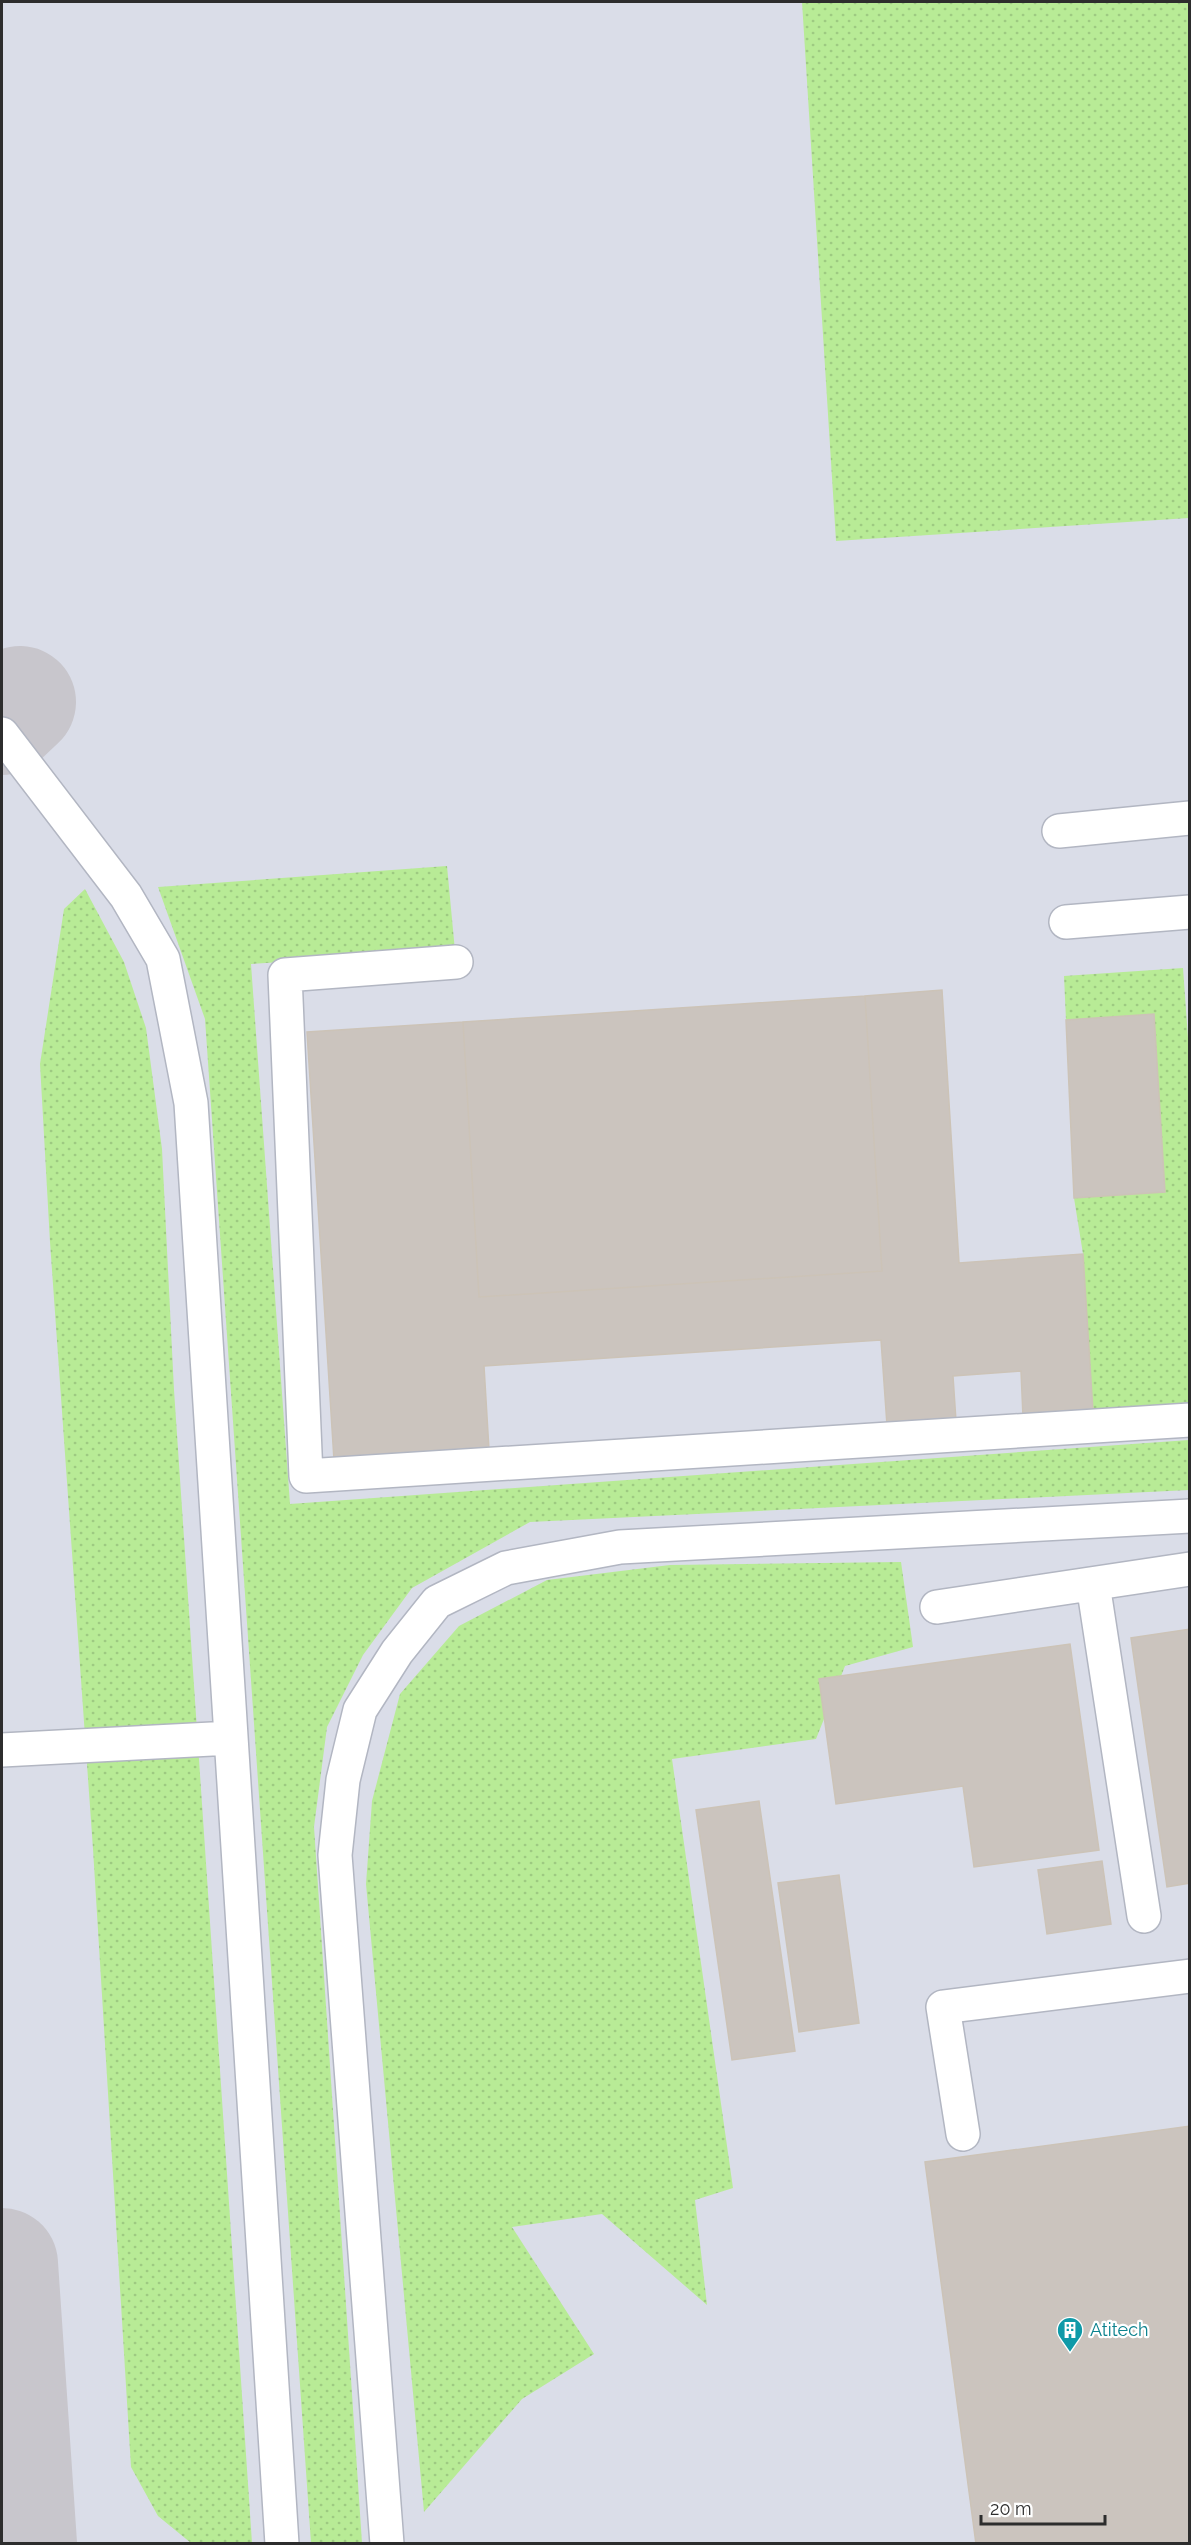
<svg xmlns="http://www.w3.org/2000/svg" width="1191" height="2545" font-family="Raleway,sans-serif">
  <defs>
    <pattern id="grass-dots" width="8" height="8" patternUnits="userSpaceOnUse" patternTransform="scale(1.5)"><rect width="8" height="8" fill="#b8eb96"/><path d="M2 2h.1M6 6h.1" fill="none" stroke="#9eca82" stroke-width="1.8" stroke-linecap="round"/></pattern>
  </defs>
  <rect width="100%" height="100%" fill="#f0e7df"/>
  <path fill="#dadde8" d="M2 2H1189V2543L2 2544Z"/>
  <path fill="url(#grass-dots)" d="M802 2H1189V518L836 541Z
    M447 866 455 951 251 964 290 1504 1189 1440V1490L530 1522 412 1588 363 1655 327 1727 314 1827 362 2543H311L205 1019 158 887Z
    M85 889 124 962 146 1028 162 1149 174 1390 252 2543H191L158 2516 131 2467 93 1849 50 1242 40 1064 64 909Z
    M1183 968 1188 1038 1190 1039 1189 1402 1093 1412 1083 1254 1074 1198 1165 1192 1154 1015 1066 1020 1064 976Z
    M901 1562 913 1647 845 1666 816 1739 672 1759 733 2188 695 2200 707 2305 602 2214 512 2227 594 2354 522 2399 424 2512 366 1884 372 1801 400 1694 459 1626 547 1580 670 1565Z"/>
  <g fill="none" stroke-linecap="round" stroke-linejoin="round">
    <path stroke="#c8c6cc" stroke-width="112" d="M2 719 20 702
      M2 2264 21 2544"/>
  </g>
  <path fill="#cbc4be" stroke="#ccc3b7" stroke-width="1.5" d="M942 990 959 1263 1083 1254 1093 1412 1023 1417 1021 1371 953 1376 956 1421 887 1425 881 1340 484 1366 489 1450 334 1460 307 1032 463 1022 479 1297 882 1271 865 996Z
    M865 996 882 1271 479 1297 463 1022Z
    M1154 1014 1165 1192 1074 1198 1066 1020Z
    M1190 1629V1883L1167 1887 1131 1638Z
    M1070 1644 1099 1850 974 1867 963 1786 836 1804 819 1679Z
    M759 1801 795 2051 732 2060 696 1810Z
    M1102 1861 1111 1924 1047 1934 1038 1870Z
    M839 1875 859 2023 799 2032 778 1883Z
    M1190 2126V2544H976L925 2162Z"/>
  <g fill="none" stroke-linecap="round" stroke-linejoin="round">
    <g stroke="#b2b6c2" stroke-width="36">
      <path id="minor" d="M2 734 126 896 163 959 191 1103 282 2544
        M1059 831 1190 818
        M1066 922 1190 912
        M456 962 285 975 306 1476 1190 1420
        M1093 1584 1144 1916
        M937 1607 1190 1569
        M2 1750 231 1738
        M963 2134 943 2007 1190 1976
        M387 2544 335 1855 343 1780 360 1710 397 1652 437 1602 506 1568 620 1547 1190 1516"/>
    </g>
    <use href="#minor" stroke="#fff" stroke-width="33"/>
  </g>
  <defs>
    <g id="building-pin" transform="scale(1.35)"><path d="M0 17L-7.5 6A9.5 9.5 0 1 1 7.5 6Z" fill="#0f9aa8" stroke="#fff"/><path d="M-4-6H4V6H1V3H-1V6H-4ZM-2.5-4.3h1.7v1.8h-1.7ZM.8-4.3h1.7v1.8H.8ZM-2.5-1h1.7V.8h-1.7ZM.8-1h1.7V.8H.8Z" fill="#fff"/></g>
  </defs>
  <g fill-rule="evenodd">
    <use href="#building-pin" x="1070" y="2330"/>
  </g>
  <g text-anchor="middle" stroke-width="4.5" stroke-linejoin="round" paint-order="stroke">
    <g font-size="18" fill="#0d838f" stroke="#fff" text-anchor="start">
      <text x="1090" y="2336">Atitech</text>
    </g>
  </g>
  <rect width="1191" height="2545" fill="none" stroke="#2d2d2d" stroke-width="6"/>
  <path d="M981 2515v9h124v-9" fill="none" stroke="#2d2d2d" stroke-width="3"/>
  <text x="990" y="2515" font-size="18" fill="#2d2d2d" stroke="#ffffff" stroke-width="4.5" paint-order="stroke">20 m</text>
</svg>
